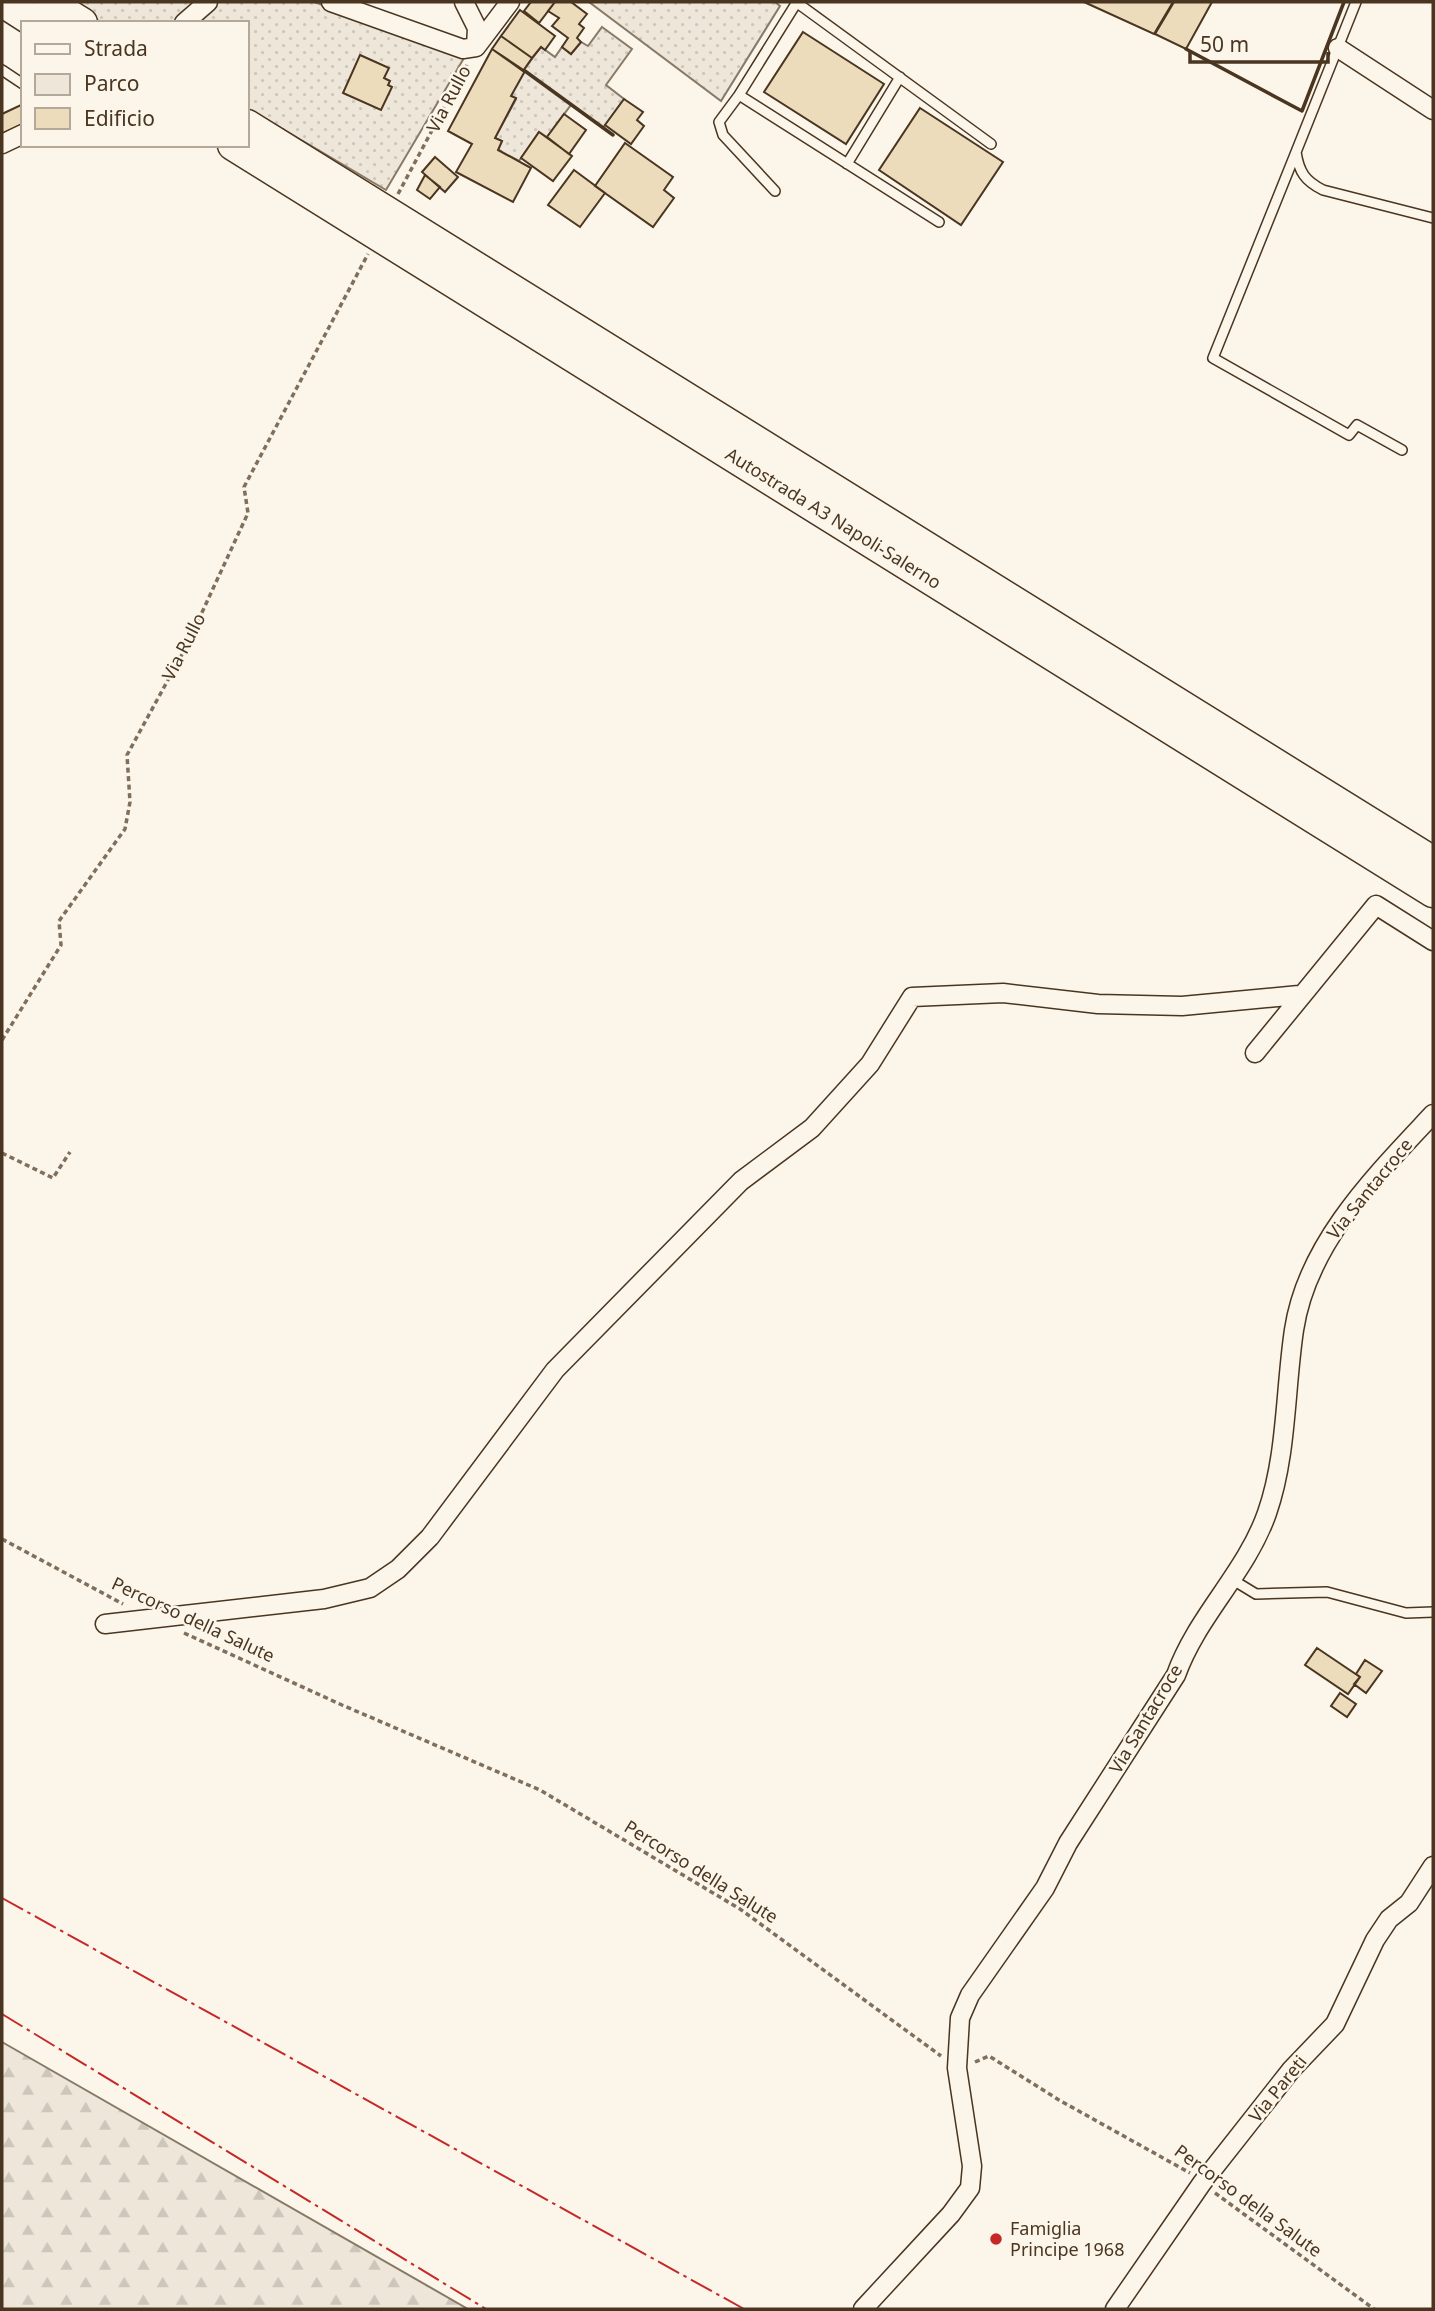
<svg xmlns="http://www.w3.org/2000/svg" width="1435" height="2311" font-family="'Noto Sans',sans-serif">
  <defs>
    <pattern id="green-dots" width="8" height="8" patternUnits="userSpaceOnUse" patternTransform="scale(1.75)"><rect width="8" height="8" fill="#ede6d9"/><path d="M2 2h.1M6 6h.1" fill="none" stroke="#cdc6ba" stroke-width="1.8" stroke-linecap="round"/></pattern>
    <pattern id="forest-firs" width="22" height="20" patternUnits="userSpaceOnUse" patternTransform="scale(1.75)"><rect width="22" height="20" fill="#ede6d9"/><path d="M5 1l3.5 6h-7zM16 11l3.5 6h-7z" fill="#cdc6ba"/></pattern>
  </defs>
  <rect width="100%" height="100%" fill="#fbf6e9"/>
  <path fill="url(#green-dots)" stroke="#887966" stroke-width="2" d="M69 2H197L173 23H102Z
    M217 2H314L470 55 464 58 386 190 247 108V23H197Z
    M589 2H775L780 6 721 101Z
    M602 27 632 49 606 85 624 99 603 128 571 105 547 137 539 132 519 161 498 150 502 141 495 138 516 99 511 96 523 71 541 47 555 57 562 47 571 54 581 42 588 46Z"/>
  <path fill="url(#forest-firs)" stroke="#887966" stroke-width="2" d="M2 2042 468 2309H469H2Z"/>
  <path fill="#ecdcbc" stroke="#4a3520" stroke-width="2" d="M531 2H555L539 23 524 11Z
    M555 2H571L587 14 579 24 584 28 577 38 581 42 571 54 562 47 568 38 552 26 559 18 548 11Z
    M1084 2H1173L1154 34Z
    M1174 2H1212L1186 49 1155 34Z
    M520 10 555 36 545 50 541 47 532 58 501 36Z
    M803 32 884 84 846 144 764 92Z
    M501 36 532 58 523 71 492 49Z
    M492 49 525 71 511 96 516 98 495 138 502 141 498 150 531 168 513 202 456 172 472 144 448 131Z
    M360 55 389 68 384 78 390 81 388 85 392 87 381 110 343 93Z
    M624 99 643 112 637 120 644 126 631 144 605 125Z
    M23 104V124L2 134V114Z
    M920 108 1003 162 961 225 879 170Z
    M564 114 586 130 569 154 547 137Z
    M539 132 572 156 553 181 521 158Z
    M625 143 673 177 664 190 674 198 653 227 595 186Z
    M435 157 458 177 445 192 422 172Z
    M574 170 605 193 580 227 548 205Z
    M425 175 440 187 430 199 417 190Z
    M1317 1648 1360 1677 1348 1694 1305 1665Z
    M1365 1660 1382 1671 1366 1693 1354 1684 1360 1677 1356 1674Z
    M1340 1693 1356 1704 1347 1717 1331 1706Z"/>
  <g fill="none" stroke-linecap="round" stroke-linejoin="round">
    <g stroke="#4a3520" stroke-width="12">
      <path id="service" d="M796 2 991 144
        M797 2 739 95 939 222
        M1356 2 1296 152C1299 172 1305 181 1323 190L1433 218
        M2 70 23 84
        M739 95 719 122 723 135 775 191
        M1296 152 1213 358 1349 435 1357 425 1402 450
        M847 164 900 77
        M1233 1580 1256 1594 1327 1592 1406 1613 1433 1612"/>
    </g>
    <g stroke="#4a3520" stroke-width="21">
      <path id="minor" d="M331 2 463 49 476 47
        M464 2 477 28 476 47
        M184 23 208 2
        M476 47 510 2
        M1338 48 1433 110
        M2 144 23 134
        M1255 1053 1376 905 1433 941
        M105 1624 324 1599 370 1588 398 1569 430 1537 555 1370 741 1181 812 1128 870 1064 912 997 1003 993 1098 1004 1182 1006 1299 995
        M863 2309 951 2214 970 2188 972 2166 957 2068 960 2018 970 1995 1045 1888 1068 1843 1176 1675C1197 1616 1246 1573 1267 1513 1287 1456 1285 1390 1294 1330 1307 1243 1376 1175 1433 1114
        M1115 2309 1202 2183 1291 2070 1335 2024 1375 1940 1389 1919 1409 1903 1433 1866"/>
    </g>
    <g stroke="#4a3520" stroke-width="33">
      <g id="motorway">
        <path d="M3 2 36 23"/>
        <path d="M48 2 82 23"/>
        <path d="M247 125 1433 862"/>
        <path id="s1" d="M233 145 1433 892"/>
      </g>
    </g>
    <path stroke="#7f6f5c" stroke-width="3.5" stroke-dasharray="5 3.5" stroke-linecap="butt" d="M398 194 467 65
      M2 1040 61 945 59 921 125 829 130 802 127 755 186 647 248 513 244 487 368 254
      M2 1153 53 1178 70 1152
      M2 1539 123 1604
      M184 1633 342 1705 540 1790 740 1909 941 2056
      M975 2062 989 2056 1059 2100 1190 2173
      M1215 2193 1374 2309"/>
    <use href="#service" stroke="#fbf6e9" stroke-width="9"/>
    <use href="#minor" stroke="#fbf6e9" stroke-width="18"/>
    <use href="#motorway" stroke="#fbf6e9" stroke-width="30"/>
    <path stroke="#4a3520" stroke-width="3.5" d="M1186 49 1302 111 1344 2
      M525 71 613 135"/>
    <path stroke="#c62828" stroke-width="2" stroke-dasharray="24 5 3.5 5" stroke-linecap="butt" d="M2 1898 744 2309
      M2 2014 486 2309"/>
  </g>
  <circle fill="#c62828" stroke="#fbf6e9" stroke-width="2.5" cx="996" cy="2239" r="7"/>
  <g text-anchor="middle" stroke-width="5" stroke-linejoin="round" paint-order="stroke">
    <g font-size="18" fill="#4a3520" stroke="#fbf6e9">
      <text transform="translate(449 99) rotate(-62)" y="6">Via Rullo</text>
      <text dy="6" stroke="none"><textPath href="#s1" startOffset="707">Autostrada A3 Napoli-Salerno</textPath></text>
      <text transform="translate(184 647) rotate(-63)" y="6">Via Rullo</text>
      <text transform="translate(1370 1189) rotate(-51)" y="6">Via Santacroce</text>
      <text transform="translate(193 1620) rotate(25)" y="6">Percorso della Salute</text>
      <text transform="translate(1146 1719) rotate(-59)" y="6">Via Santacroce</text>
      <text transform="translate(701 1872) rotate(32)" y="6">Percorso della Salute</text>
      <text transform="translate(1278 2089) rotate(-51)" y="6">Via Pareti</text>
      <text transform="translate(1248 2201) rotate(36)" y="6">Percorso della Salute</text>
    </g>
    <g font-size="18" fill="#4a3520" stroke="#fbf6e9" text-anchor="start">
      <text x="1010" y="2235">Famiglia<tspan x="1010" dy="21">Principe 1968</tspan></text>
    </g>
  </g>
  <rect width="1435" height="2311" fill="none" stroke="#4a3520" stroke-width="7"/>
  <rect x="21" y="21" width="228" height="126" fill="#fbf6e9" stroke="#b4a999" stroke-width="2"/>
  <rect x="35" y="44" width="35" height="10" fill="#fbf6e9" stroke="#b4a999" stroke-width="2"/>
  <text x="84" y="56" font-size="21" fill="#4a3520">Strada</text>
  <rect x="35" y="74" width="35" height="21" fill="#ede6d9" stroke="#b4a999" stroke-width="2"/>
  <text x="84" y="91" font-size="21" fill="#4a3520">Parco</text>
  <rect x="35" y="108" width="35" height="21" fill="#ecdcbc" stroke="#b4a999" stroke-width="2"/>
  <text x="84" y="126" font-size="21" fill="#4a3520">Edificio</text>
  <path d="M1190 52v10h138v-10" fill="none" stroke="#4a3520" stroke-width="3.5"/>
  <text x="1200" y="52" font-size="21" fill="#4a3520" stroke="#fbf6e9" stroke-width="5" paint-order="stroke">50 m</text>
</svg>
